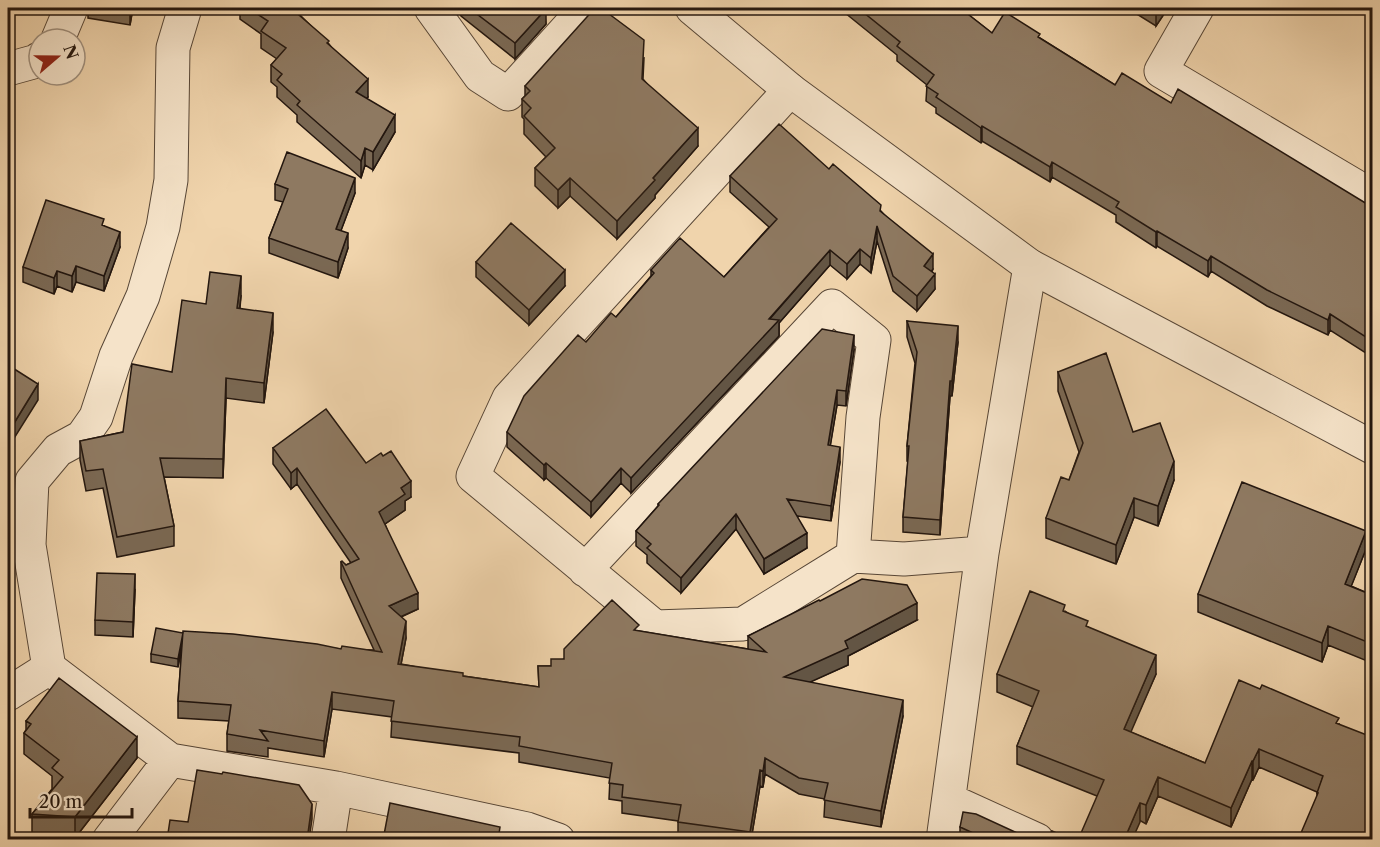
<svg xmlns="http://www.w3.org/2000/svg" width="1380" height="847" font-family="'Libre Caslon Text',serif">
  <rect width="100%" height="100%" fill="#f0d4ac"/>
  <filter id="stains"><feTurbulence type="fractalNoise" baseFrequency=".00333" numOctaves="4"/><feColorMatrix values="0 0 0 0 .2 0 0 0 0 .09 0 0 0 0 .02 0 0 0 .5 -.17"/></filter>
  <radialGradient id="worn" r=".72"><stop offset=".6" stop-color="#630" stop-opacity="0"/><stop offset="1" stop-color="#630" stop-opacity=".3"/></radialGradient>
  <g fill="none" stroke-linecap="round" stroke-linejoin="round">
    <g stroke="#574636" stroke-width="35">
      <path id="minor" d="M431 8 480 76 508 94 586 8
        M1197 8 1161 71 1372 196
        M58 39 71 8
        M8 69 37 61 39 59
        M790 90 509 398 473 476 655 627 743 624 853 556
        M585 570 832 306 874 340 863 417 853 556 904 559 982 553
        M49 668 29 545 32 481 58 450 82 437 96 417 116 356 143 296 163 227 171 180 173 48 185 8
        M8 694 49 668 170 760 336 788 527 829 558 840
        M949 800 1037 840
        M109 840 170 760
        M328 840 336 788
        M943 840 982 553 1030 266"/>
    </g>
    <g stroke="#574636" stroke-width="35">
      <path id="tertiary" d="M692 8 790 90 1030 266 1372 447"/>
    </g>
    <use href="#minor" stroke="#f5e3c9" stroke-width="33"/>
    <use href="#tertiary" stroke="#f5e3c9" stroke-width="33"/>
  </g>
  <path fill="#7a6853" stroke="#24170f" stroke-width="1.5" d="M88 8H133L130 25 88 18Z
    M237 8H305L300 15 329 44 368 97 366 98 395 132 373 170 365 165 361 178 297 122V115L277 97V87L271 82V65L277 59 261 48V34L240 19V10Z
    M458 8H544L546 24 515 59 461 16Z
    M839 8H960L992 33 1040 38 1115 85 1171 103 1372 207V357L1330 330 1328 335 1267 306 1211 271 1208 277 1157 246 1156 248 1116 222V215L1052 177 1050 182 982 141 981 143 936 113V108L926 101 927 85 897 61V55Z
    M1127 8H1168L1156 26Z
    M644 58 643 79 698 146 655 195V198L617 239 570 196 558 208 535 186V168L546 157 524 134V119L522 117V99L525 96V86Z
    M829 169 881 211 933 269 932 272 935 289 917 311 893 291 877 241 871 273 860 264 847 279 830 265 779 323V336L631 493 621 483 591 517 546 478 544 480 507 447V432L586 342 616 317 651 276V270L724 277 769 227 730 192V176Z
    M275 184 355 193 341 230 348 248 338 278 269 253V238L283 202 275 200Z
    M104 226 120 247 104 291 76 282 72 292 57 286 54 294 23 282V267Z
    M476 262 565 286 529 325 476 277Z
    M241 296 240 308 273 332 264 403 226 398 223 478 164 477 174 526V546L117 557 103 488 86 491 80 460V441L123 432 172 372 206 304Z
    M907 321 958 342 952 396H950L940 535 903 532V517L908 461H907V446L915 363 907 337Z
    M854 350 846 406 837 405 830 446 840 462 831 521 797 516 807 548 764 574 736 529 681 593 647 563V555L636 546V531L658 506V504Z
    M1058 372 1133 432 1174 480 1158 526 1134 517 1116 564 1046 538V518L1069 480 1079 452 1058 391Z
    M273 448 366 463 411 497 405 501V510L385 524 418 609 401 617 406 638 401 664 463 676 539 687 538 666H551L564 659 639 631 748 649V636L820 601 917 620 848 656V665L809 682 903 716 881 827 824 817 825 799 799 794 765 774 763 787 760 786 751 840H689L678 838V821L622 813V801L609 799 610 778 519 762V753L391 737 392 717 332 709 324 757 268 748V757L227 751V734L229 721 178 718V701L182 646 178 667 151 662V654L183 633 341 649 374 650 341 578V562L346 565 351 563 297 484 291 489 273 464Z
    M1366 549 1351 586 1372 595V663L1328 645 1322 662 1198 612V594Z
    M135 590 133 637 95 635V620Z
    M1065 611 1156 674 1130 732 1205 763 1339 724 1317 796V792L1259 767 1253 780 1252 779 1231 827 1158 796 1146 824 1097 796 1017 764V746L1033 707 997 692V674Z
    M26 721 137 758 75 838 32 835V814L52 789V776L24 754V733L26 730Z
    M960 827 1030 839 1037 840H960Z"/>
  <path fill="#635544" stroke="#24170f" stroke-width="1.5" d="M130 8H133L130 25Z
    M293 8H305L292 26V9Z
    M1157 8H1168L1156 26V10Z
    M546 9V24L515 59V43Z
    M368 79V97L356 109V92Z
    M395 115V132L373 170V152Z
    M982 126V141L981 143V128Z
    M698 128V146L655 195V198L617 239V221L653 178Z
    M365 148V165L361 178V161Z
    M1052 162V177L1050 182V167Z
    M355 178V193L336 244V229Z
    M570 178V196L558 208V190Z
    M877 226V241L871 273V258Z
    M1157 231V246L1156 248V232Z
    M120 232V247L104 291V276Z
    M348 233V248L338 278V262Z
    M860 249V264L847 279V264Z
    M830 250V265L779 323V336L631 493V478Z
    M933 254V269L924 281V266Z
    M1211 256V271L1208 277V261Z
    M76 266V282L72 292V276Z
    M565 270V286L529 325V310Z
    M57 271V286L54 294V278Z
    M935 274V289L917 311V296Z
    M241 276V296L237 328V308Z
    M273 313V332L264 403V383Z
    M1330 314V330L1328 335V320Z
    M958 326V342L952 396V381Z
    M854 335V350L846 406V391Z
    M226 378V398L223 478V459Z
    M950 381V396L940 535V520Z
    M38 384V400L8 448V433Z
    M837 390V405L828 460V445Z
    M840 447V462L831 521V506Z
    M1174 461V480L1158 526V506Z
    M546 463V478L544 480V465Z
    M297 468V484L291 489V473Z
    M621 468V483L591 517V502Z
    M411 481V497L405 501V510L379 528V512L401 488Z
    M1134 498V517L1116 564V545Z
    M736 514V529L681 593V578Z
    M1366 531V549L1345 602V584Z
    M807 533V548L764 574V559Z
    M135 574V590L133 637V622Z
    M418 593V609L389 622V606Z
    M917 603V620L848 656V665L784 694V677L845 641Z
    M406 621V638L398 680V664Z
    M1328 626V645L1322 662V643Z
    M183 633V641L178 667V659Z
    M1156 655V674L1124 748V729Z
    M332 692V709L324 757V741Z
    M903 700V716L881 827V811Z
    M137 737V758L75 838V817Z
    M1259 749V767L1253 780V761Z
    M765 758V774L763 787V771Z
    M1252 761V779L1231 827V808Z
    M760 770V786L751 840H750V832Z
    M1158 777V796L1146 824V805Z
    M1140 803V822L1132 840H1124Z
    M312 804V819L309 840H307Z"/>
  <path fill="#8e7961" stroke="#24170f" stroke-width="1.5" d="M248 8H293L292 9 329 41 327 43 368 79 356 92 395 115 373 152 365 148 361 161 297 105 300 101 277 80 282 74 271 65 286 48 261 31 268 21Z
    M469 8H544L546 9 515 43Z
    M595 8H601L644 40 642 79 698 128 653 178 655 180 617 221 570 178 558 190 535 168 555 148 524 116 531 108 522 99 530 91 525 86Z
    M858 8H960L992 33 1005 12 1040 34 1038 37 1115 85 1122 73 1171 103 1178 89 1372 207V341L1330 314 1328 320 1267 290 1211 256 1208 261 1157 231 1156 232 1116 207 1119 202 1052 162 1050 167 982 126 981 128 936 97 938 94 926 86 934 75 897 46 900 42Z
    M779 124 829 169 833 164 881 205 880 211 933 254 924 266 935 274 917 296 893 276 877 226 871 258 860 249 847 264 830 250 769 319 779 320 631 478 621 468 591 502 546 463 544 465 507 432 524 396 578 335 586 342 611 313 616 317 654 273 651 270 680 238 724 277 777 219 730 176Z
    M287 152 355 178 336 229 348 233 338 262 269 238 288 189 275 184Z
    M46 200 104 219 102 225 120 232 104 276 76 266 72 276 57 271 54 278 23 267Z
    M511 223 565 270 529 310 476 262Z
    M210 272 241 276 237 308 273 313 264 383 226 378 223 459 160 458 174 526 117 537 103 469 86 471 80 441 123 432 132 364 172 372 182 300 206 304Z
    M907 321 958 326 952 381H950L940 520 903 517 909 446H907L917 352Z
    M822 329 854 335 846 391 837 390 828 445 840 447 831 506 787 499 807 533 764 559 736 514 681 578 647 548 651 544 636 531 659 505 658 504Z
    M1106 353 1133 432 1160 423 1174 461 1158 506 1134 498 1116 545 1046 518 1061 477 1069 480 1083 443 1058 372Z
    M8 365 38 384 8 433Z
    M326 409 366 463 381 453 383 456 391 451 411 481 401 488 405 494 379 512 418 593 389 606 406 621 398 664 463 673V676L539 687 538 666H551V659H564V649L612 600 639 625 634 630 766 652 748 636 819 600 820 601 862 579 907 585 917 603 845 641 848 648 784 677 903 700 881 811 824 800 828 783 799 778 765 758 763 771 760 770 750 832 678 822 681 805 622 797 623 785 609 783 612 763 519 746 520 737 391 721 394 701 332 692 324 741 260 730 268 741 227 734 231 705 178 701 183 631 233 634 317 644 341 649 342 646 382 652 341 562 342 561 346 565 359 559 297 468 291 473 273 448Z
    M1242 482 1366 531 1345 584 1372 595V644L1328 626 1322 643 1198 594Z
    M97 573 135 574 133 622 95 620Z
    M1030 591 1065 605 1063 611 1088 621 1086 626 1156 655 1124 729 1205 763 1239 680 1260 689 1262 685 1339 718 1336 723 1372 737V840H1298L1318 793H1317L1323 776 1259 749 1253 761H1252L1231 808 1158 777 1146 805 1140 803 1124 840H1078L1104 780 1017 746 1039 691 997 674Z
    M156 628 183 633 178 659 151 654Z
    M59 678 137 737 75 817 32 814 63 777 52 768 59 760 24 733 31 724 26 721Z
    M197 770 222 774 223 772 299 785 312 804 307 840H167L170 820 188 822Z
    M390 803 500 827 498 840H383Z
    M963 812 976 814 1030 839 1037 840H971L973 833 960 827Z
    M1052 831 1072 840H1040L1047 837Z"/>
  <rect width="1380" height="847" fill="none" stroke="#f0d4ac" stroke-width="30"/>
  <rect x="9" y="9" width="1362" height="829" fill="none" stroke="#24170f" stroke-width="3"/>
  <rect x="15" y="15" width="1350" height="817" fill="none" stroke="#24170f" stroke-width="1.5"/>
  <g transform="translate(57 57) rotate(70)"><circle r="28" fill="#f5e3c9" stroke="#a1917f" stroke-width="1.5"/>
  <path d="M0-4.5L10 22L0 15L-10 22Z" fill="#8f2418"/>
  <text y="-9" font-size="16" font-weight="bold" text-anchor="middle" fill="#24170f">N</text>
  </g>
  <path d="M30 808v9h102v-9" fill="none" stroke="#24170f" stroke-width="3"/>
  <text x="39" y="808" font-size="18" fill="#24170f" stroke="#f5e3c9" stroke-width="4.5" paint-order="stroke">20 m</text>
  <rect width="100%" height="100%" filter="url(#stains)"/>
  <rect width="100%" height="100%" fill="url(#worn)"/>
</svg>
